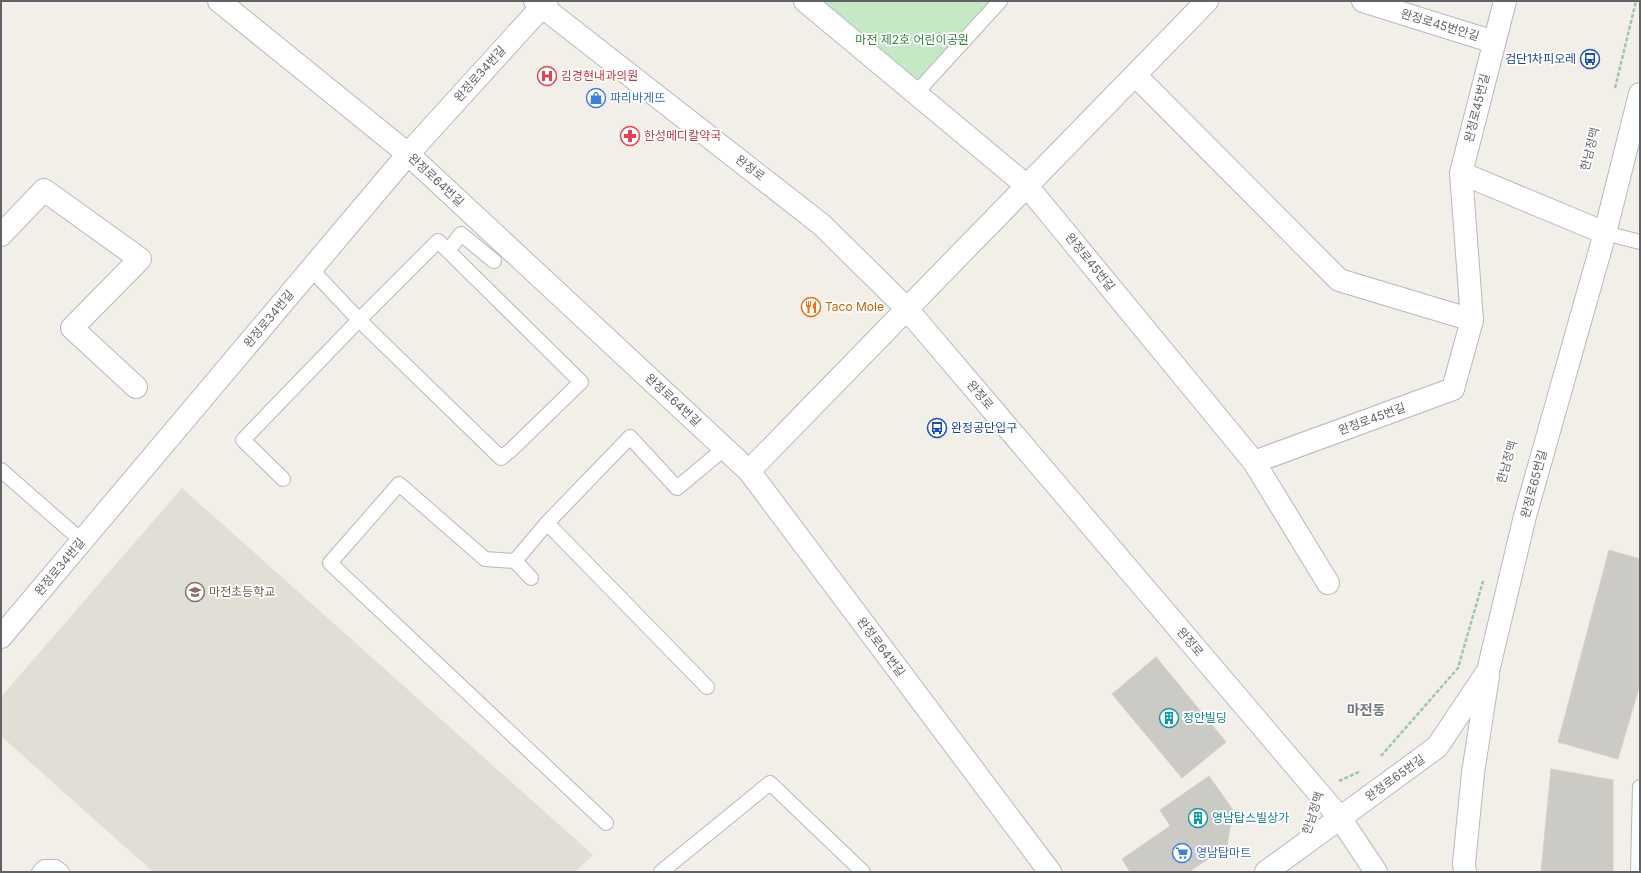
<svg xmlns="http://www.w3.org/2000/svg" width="1641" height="873" font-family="Inter,'Noto Sans KR',sans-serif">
  <rect width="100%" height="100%" fill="#f1efe8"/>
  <path fill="#e1ded6" d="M182 488 593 855 575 872H153L1 736V697Z"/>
  <path fill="#c5e8c5" d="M805 1H1000L916 93Z"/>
  <path fill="#cccac5" stroke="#d6d1c6" d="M1609 550 1640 559V684L1618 759 1558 742Z
    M1156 657 1226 742 1182 778 1112 694Z
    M1551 769 1613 780V872H1541Z
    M1209 776 1233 810 1227 846 1189 872H1130L1122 859 1170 826 1160 810Z"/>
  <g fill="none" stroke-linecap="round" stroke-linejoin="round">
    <g stroke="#b5b8bc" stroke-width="16">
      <path id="lane" d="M916 93 1000 1
        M1605 233 1640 242
        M438 241 581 382 511 450 501 458 359 320Z
        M448 251 461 234 494 261
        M1 470 82 541
        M283 479 243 440 359 320 311 269
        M547 523 707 687
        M515 561 531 578
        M606 823 330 563 399 484 485 559 515 561 547 523 630 437 677 488 725 448
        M39 872 44 867H56L62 872
        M661 872 770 783 863 872
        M1638 872 1640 787"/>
    </g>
    <g stroke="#b5b8bc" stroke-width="24">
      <path id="street" d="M219 1 408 154 749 471 1050 872
        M805 1 1027 186 1254 462 1328 583
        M1363 1 1494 42
        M1135 75 1339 280 1472 320
        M1461 173 1605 233
        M1 235 44 190 140 259 72 328 136 387
        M1254 462 1453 389 1472 320 1461 173 1505 1
        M749 471 1207 1
        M1 637 408 154 547 1
        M1266 872 1340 818"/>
    </g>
    <g stroke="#b6babf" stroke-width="24">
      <path id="secondary" d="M535 1 822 225 906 308 1340 818 1376 872
        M1340 818 1437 747 1488 671 1525 516 1605 233 1640 94
        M1465 872 1464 863 1473 773 1488 676"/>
    </g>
    <path stroke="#9cc7a9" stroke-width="2.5" stroke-dasharray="4 2" stroke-linecap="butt" d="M1615 88 1636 1
      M1381 756 1458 668 1483 581
      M1339 781 1361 771"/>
    <use href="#lane" stroke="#fff" stroke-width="14"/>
    <use href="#street" stroke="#fff" stroke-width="22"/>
    <use href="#secondary" stroke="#fff" stroke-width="22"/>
  </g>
  <defs>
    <g id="bus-ring" transform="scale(1)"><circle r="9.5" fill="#fff" stroke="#1a4fb4" stroke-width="1.5"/><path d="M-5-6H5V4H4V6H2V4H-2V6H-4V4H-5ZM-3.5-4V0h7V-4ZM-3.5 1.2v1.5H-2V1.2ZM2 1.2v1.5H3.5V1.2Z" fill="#1a4fb4"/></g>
    <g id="hospital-ring" transform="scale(1)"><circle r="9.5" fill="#fff" stroke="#e0444e" stroke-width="1.5"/><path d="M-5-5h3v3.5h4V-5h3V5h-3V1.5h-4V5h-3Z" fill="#e0444e"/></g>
    <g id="shop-ring" transform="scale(1)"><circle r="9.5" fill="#fff" stroke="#3f7fe0" stroke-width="1.5"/><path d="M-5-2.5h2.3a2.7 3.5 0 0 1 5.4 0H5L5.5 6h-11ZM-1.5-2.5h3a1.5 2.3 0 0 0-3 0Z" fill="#3f7fe0"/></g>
    <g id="pharmacy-ring" transform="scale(1)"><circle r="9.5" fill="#fff" stroke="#e0444e" stroke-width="1.5"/><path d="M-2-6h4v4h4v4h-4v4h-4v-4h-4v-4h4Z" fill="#e0444e"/></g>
    <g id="restaurant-ring" transform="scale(1)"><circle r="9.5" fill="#fff" stroke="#e8710a" stroke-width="1.5"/><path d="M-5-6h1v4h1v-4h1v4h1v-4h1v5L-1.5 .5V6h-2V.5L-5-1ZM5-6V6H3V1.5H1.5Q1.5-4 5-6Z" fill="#e8710a"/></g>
    <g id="school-ring" transform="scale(1)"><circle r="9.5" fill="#fff" stroke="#8d6e63" stroke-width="1.5"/><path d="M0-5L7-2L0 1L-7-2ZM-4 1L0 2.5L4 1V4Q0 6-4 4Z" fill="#8d6e63"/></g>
    <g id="building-ring" transform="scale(1)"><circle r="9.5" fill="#fff" stroke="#0f9aa8" stroke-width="1.5"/><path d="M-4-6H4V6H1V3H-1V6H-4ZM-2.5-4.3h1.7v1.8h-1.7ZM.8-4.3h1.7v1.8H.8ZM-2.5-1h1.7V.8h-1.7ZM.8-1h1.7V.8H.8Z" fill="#0f9aa8"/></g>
    <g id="supermarket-ring" transform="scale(1)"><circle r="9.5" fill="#fff" stroke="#3f7fe0" stroke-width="1.5"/><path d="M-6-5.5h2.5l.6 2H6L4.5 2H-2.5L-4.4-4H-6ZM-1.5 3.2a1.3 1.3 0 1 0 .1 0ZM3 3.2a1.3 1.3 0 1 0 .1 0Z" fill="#3f7fe0"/></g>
  </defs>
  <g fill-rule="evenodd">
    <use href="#bus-ring" x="1590" y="59"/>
    <use href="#hospital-ring" x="547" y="76"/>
    <use href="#shop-ring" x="596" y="98"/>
    <use href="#pharmacy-ring" x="630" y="136"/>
    <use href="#restaurant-ring" x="811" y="307"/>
    <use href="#bus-ring" x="937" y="428"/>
    <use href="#school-ring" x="195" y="592"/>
    <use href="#building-ring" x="1169" y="718"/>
    <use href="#building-ring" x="1198" y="818"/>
    <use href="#supermarket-ring" x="1182" y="853"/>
  </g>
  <g text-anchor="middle" stroke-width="3.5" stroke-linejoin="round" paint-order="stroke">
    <g font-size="12" fill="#5f6368" stroke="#fff">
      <text transform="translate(1440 25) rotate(17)" y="4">완정로45번안길</text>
      <text transform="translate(480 74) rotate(-48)" y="4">완정로34번길</text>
      <text transform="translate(1477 108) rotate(-76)" y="4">완정로45번길</text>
      <text transform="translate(1590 149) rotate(-76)" y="4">한남정맥</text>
      <text transform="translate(750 168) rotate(38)" y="4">완정로</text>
      <text transform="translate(436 180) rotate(43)" y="4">완정로64번길</text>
      <text transform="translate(1090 262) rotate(51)" y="4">완정로45번길</text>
      <text transform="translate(269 319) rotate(-50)" y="4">완정로34번길</text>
      <text transform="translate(980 395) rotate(50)" y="4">완정로</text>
      <text transform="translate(673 400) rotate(43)" y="4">완정로64번길</text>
      <text transform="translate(1372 419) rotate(-20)" y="4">완정로45번길</text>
      <text transform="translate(1507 462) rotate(-74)" y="4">한남정맥</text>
      <text transform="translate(1534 484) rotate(-75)" y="4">완정로65번길</text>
      <text transform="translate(60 567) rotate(-50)" y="4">완정로34번길</text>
      <text transform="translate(1190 642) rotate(50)" y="4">완정로</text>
      <text transform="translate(881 647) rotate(53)" y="4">완정로64번길</text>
      <text transform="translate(1395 778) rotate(-36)" y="4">완정로65번길</text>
      <text transform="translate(1313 813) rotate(-72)" y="4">한남정맥</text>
    </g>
    <g font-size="12" fill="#348238" stroke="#fff">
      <text x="912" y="44">마전 제2호 어린이공원</text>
    </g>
    <g font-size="12" fill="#164399" stroke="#fff" text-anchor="end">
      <text x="1576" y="63">검단1차피오레</text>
      <text x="951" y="432" text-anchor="start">완정공단입구</text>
    </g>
    <g font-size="12" fill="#be3a42" stroke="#fff" text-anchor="start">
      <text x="561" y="80">김경현내과의원</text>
      <text x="644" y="140">한성메디칼약국</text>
    </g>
    <g font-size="12" fill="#366cbe" stroke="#fff" text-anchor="start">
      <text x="610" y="102">파리바게뜨</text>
      <text x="1196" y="857">영남탑마트</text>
    </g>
    <g font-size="12" fill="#c56008" stroke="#fff" text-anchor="start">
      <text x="825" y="311">Taco Mole</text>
    </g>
    <g font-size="12" fill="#785e54" stroke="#fff" text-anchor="start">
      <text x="209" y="596">마전초등학교</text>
    </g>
    <g font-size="12" fill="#0d838f" stroke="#fff" text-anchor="start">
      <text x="1183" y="722">정안빌딩</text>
      <text x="1212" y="822">영남탑스빌상가</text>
    </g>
    <g font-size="14" font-weight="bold" fill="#70757a" stroke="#fff">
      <text x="1366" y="715">마전동</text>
    </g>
  </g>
  <rect width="1641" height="873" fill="none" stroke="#5f6368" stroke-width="4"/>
</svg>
